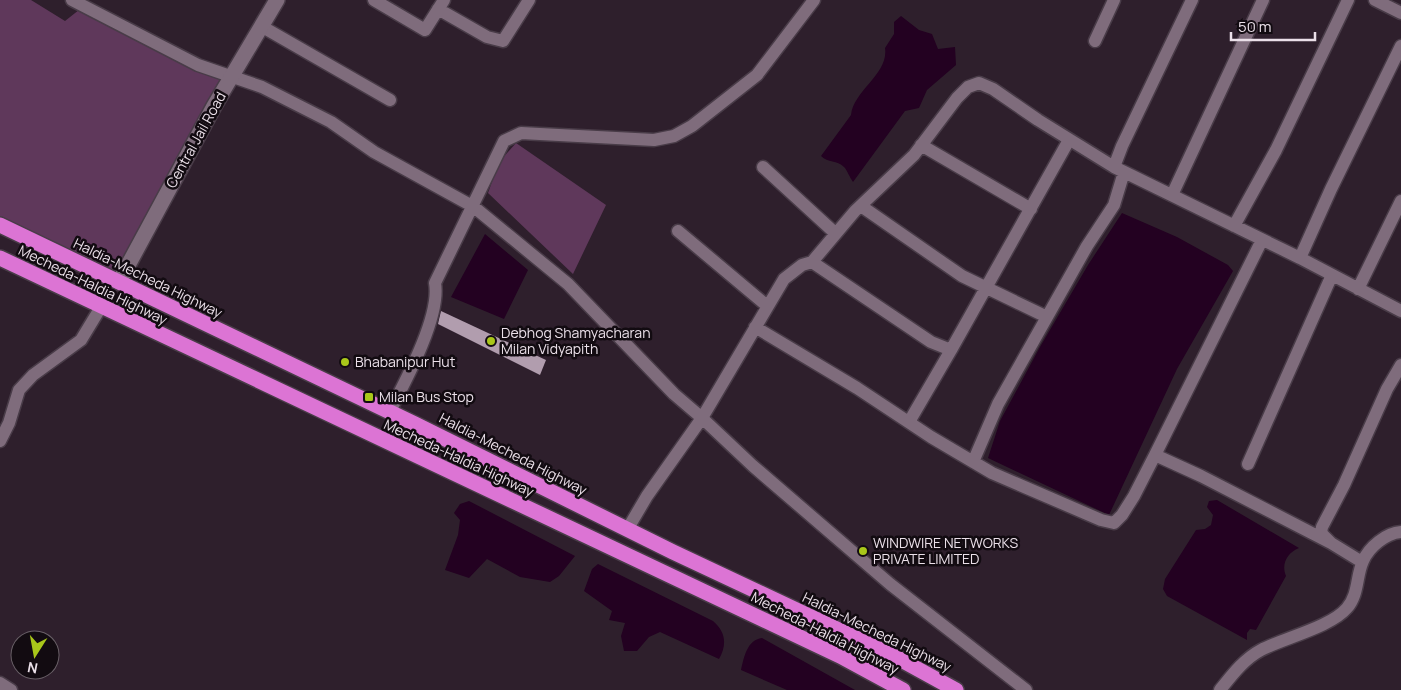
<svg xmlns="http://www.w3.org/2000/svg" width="1401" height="690" font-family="Manrope,sans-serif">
  <rect width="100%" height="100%" fill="#2e1f2c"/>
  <path fill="#5f385b" d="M0 0H31L65 21 84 6 230 77 119 282 0 225Z
    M516 143 606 205 573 274 488 193 499 162Z"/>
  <path fill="#230121" d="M901 16 919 30 932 34 938 49 955 47 956 65 927 90 919 108 905 111 853 182C850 178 847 170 844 167 837 160 828 163 821 156L851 115C854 90 889 74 885 48L894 34V22Z
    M1122 213 1177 237 1228 265 1233 271 1177 369 1109 515 988 458 1000 421 1040 347 1088 265Z
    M485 234 528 270 504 319 451 297Z
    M1217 500 1299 548C1287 553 1281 564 1286 576L1256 630 1250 629 1247 633V640L1167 596 1163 589 1165 579 1196 530 1205 529 1211 525 1213 515 1207 507 1209 501Z
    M469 501 575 556 559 576 550 582 520 577 487 559 469 578 445 570 458 535 460 520 454 513 460 504Z
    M598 564 713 621C726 632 727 645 719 659L660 632 649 637 637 651H624L621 636 625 623 609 620 612 611 584 591 592 569Z
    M762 638 855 690H787L741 670C744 657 747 640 762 638Z"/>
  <path fill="#b19dae" d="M441 311 546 360 540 375 438 324Z"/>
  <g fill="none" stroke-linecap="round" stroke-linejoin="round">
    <g stroke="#493c48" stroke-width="15">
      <path id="street" d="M72 0 198 65 262 87 331 122 374 152 474 207 568 284 674 394 702 418 647 496 627 530
        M374 0 425 30 444 0
        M1375 0 1401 13
        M438 9 487 37 503 41 529 0
        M261 26 390 100
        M1095 41 1114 0
        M921 145 1031 209
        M763 167 835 233
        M1114 167 1122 146 1192 0
        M1172 195 1263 0
        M861 206 962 276 1047 317
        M1234 226 1276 150 1348 0
        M678 231 766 305
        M1300 258 1331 189 1401 46
        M812 262 931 342 951 350 1069 140
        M1358 289 1401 201
        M755 327 857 388 931 437 992 473 1101 520 1114 523 1122 515 1134 496 1155 455 1201 476 1331 543
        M390 411C405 382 441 316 435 283L504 141 521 133 654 140 674 136 692 126 757 75 814 0
        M909 422 951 350
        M0 441 9 423 19 390 33 375 81 340 101 307
        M1155 455 1262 240
        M973 462 998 404 1087 246 1114 205 1124 172
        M1248 464 1332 275
        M1362 562 1331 543 1321 533 1322 527 1344 485 1387 389 1401 365
        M0 683 11 690
        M1026 690 890 584 753 466 702 418 784 279 802 265 812 262 855 211 914 155 957 98 968 87 979 83 993 89 1038 120 1114 167 1300 258 1401 311
        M1220 690C1232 675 1244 659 1261 650 1284 638 1331 627 1347 608 1359 594 1356 576 1363 561 1369 547 1386 533 1401 532"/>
    </g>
    <g stroke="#493c48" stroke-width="18">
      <path id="secondary" d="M119 282 214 106 277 0"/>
    </g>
    <g stroke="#493c48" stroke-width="18">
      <path id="highway" d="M0 225 415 424 673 552 894 656 956 690
        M0 258 840 656 903 690"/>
    </g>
    <use href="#street" stroke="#7f6c7c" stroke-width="12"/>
    <use href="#secondary" stroke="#7f6c7c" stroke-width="15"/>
    <use href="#highway" stroke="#dc74d4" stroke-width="15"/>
  </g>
  <g fill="#a9c71a" stroke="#120b11" stroke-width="2">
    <circle cx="491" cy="341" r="5"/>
    <circle cx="345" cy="362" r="5"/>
    <rect x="364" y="392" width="10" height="10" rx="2.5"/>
    <circle cx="863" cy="551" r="5"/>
  </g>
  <g text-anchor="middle" stroke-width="5" stroke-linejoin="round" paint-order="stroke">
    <g font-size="14" fill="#ebe0e9" stroke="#120b11">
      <text transform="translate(196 140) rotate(-61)" y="5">Central Jail Road</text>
      <text transform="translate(148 278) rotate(26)" y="5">Haldia-Mecheda Highway</text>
      <text transform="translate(93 285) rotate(26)" y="5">Mecheda-Haldia Highway</text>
      <text transform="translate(513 454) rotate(27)" y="5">Haldia-Mecheda Highway</text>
      <text transform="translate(459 458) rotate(25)" y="5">Mecheda-Haldia Highway</text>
      <text transform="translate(877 632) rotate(26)" y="5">Haldia-Mecheda Highway</text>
      <text transform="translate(825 633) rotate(27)" y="5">Mecheda-Haldia Highway</text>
    </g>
    <g font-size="14" fill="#ebe0e9" stroke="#120b11" text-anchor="start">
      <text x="501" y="338">Debhog Shamyacharan<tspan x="501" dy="16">Milan Vidyapith</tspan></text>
      <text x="355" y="367">Bhabanipur Hut</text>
      <text x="379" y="402">Milan Bus Stop</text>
      <text x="873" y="548">WINDWIRE NETWORKS<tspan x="873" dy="16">PRIVATE LIMITED</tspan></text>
    </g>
  </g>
  <g transform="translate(35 655) rotate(191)"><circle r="24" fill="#120b11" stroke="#696067"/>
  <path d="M0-4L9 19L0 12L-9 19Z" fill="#a9c71a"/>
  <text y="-8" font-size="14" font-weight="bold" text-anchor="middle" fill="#ebe0e9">N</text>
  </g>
  <path d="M1231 32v8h84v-8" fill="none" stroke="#ebe0e9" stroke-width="2.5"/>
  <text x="1238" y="32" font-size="15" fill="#ebe0e9" stroke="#120b11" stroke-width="4" paint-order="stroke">50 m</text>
</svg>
